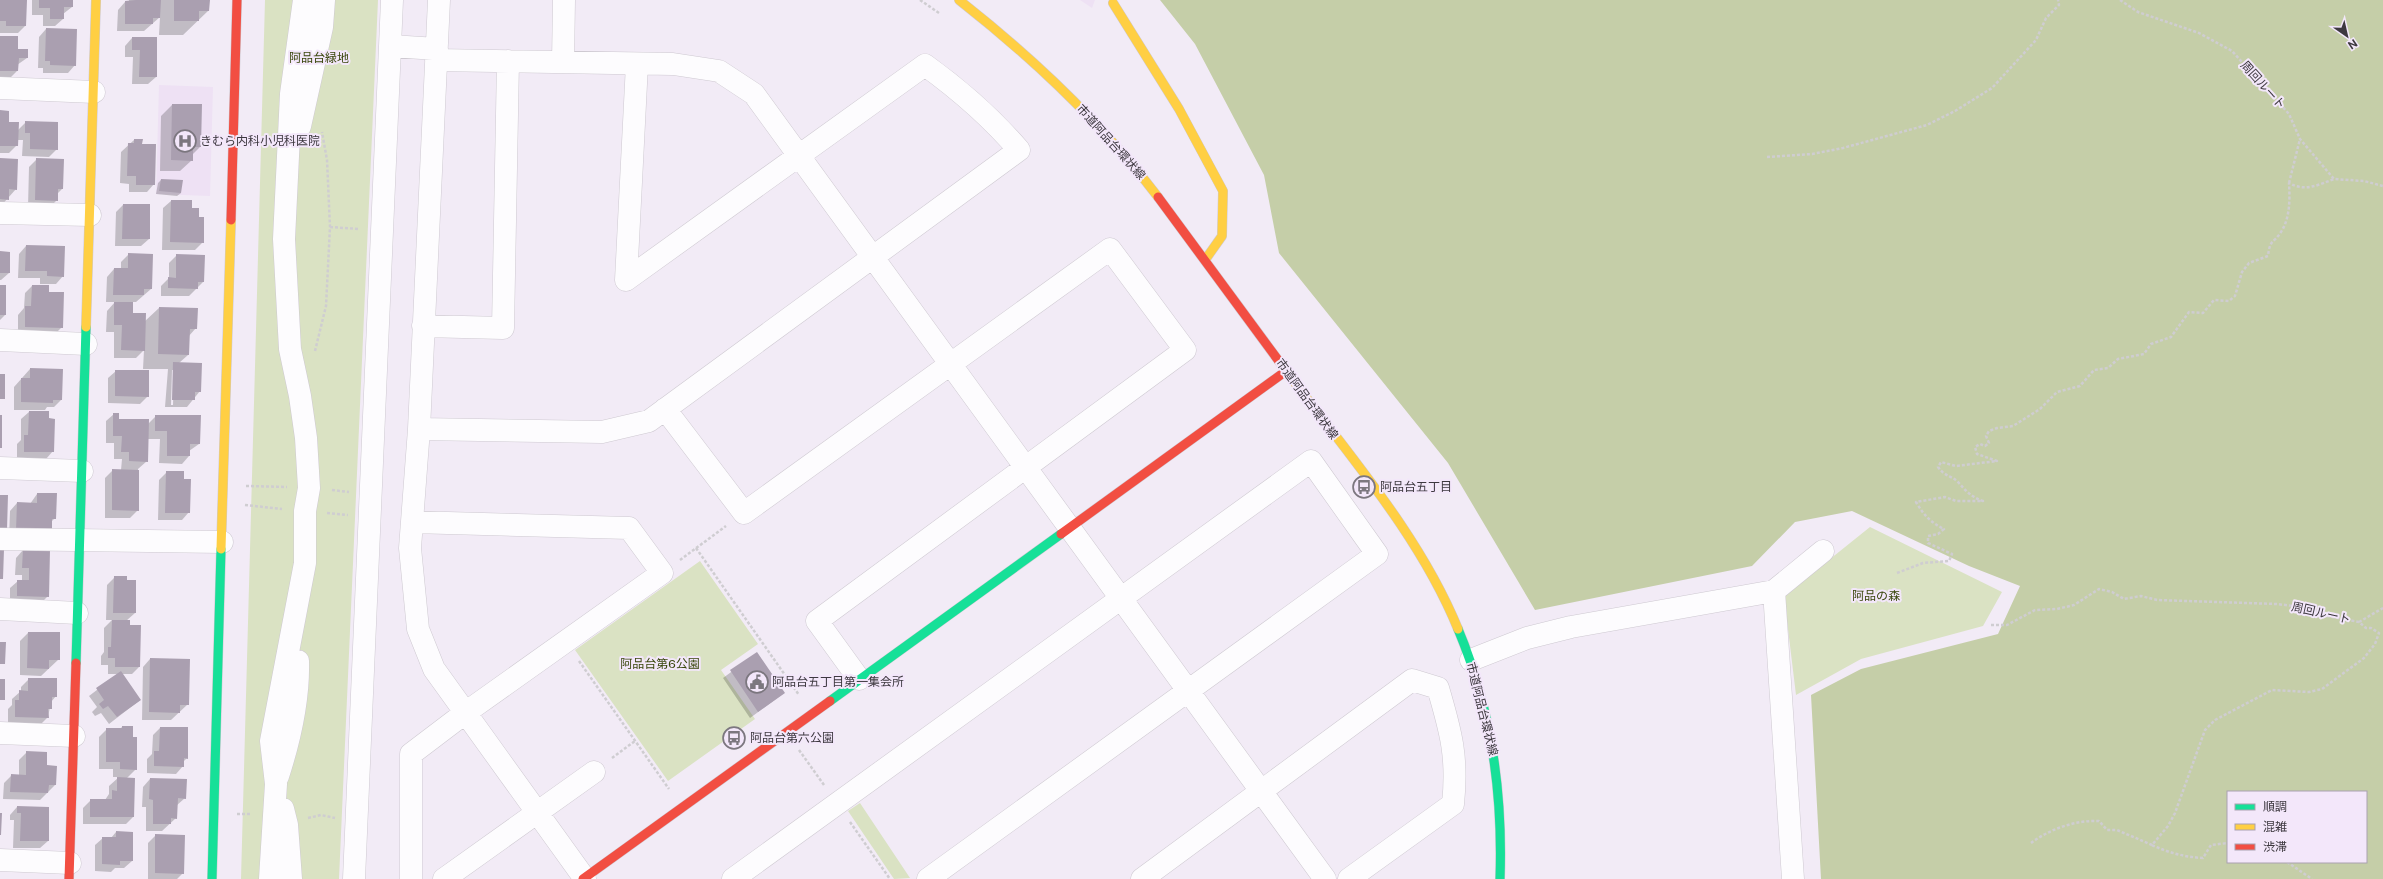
<svg xmlns="http://www.w3.org/2000/svg" width="2383" height="879" font-family="'Public Sans','Noto Sans JP',sans-serif">
  <rect width="100%" height="100%" fill="#f2ebf6"/>
  <path fill="#eee1f4" d="M1080 0H1095L1092 8Z
    M159 85 213 87 210 196 156 194Z"/>
  <path fill="#dae2c3" d="M265 0H378L339 879H241Z
    M1870 527 2002 592 1983 626 1861 659 1796 695 1784 596Z
    M700 561 758 644 721 670 755 719 668 781 575 650Z
    M860 803 910 878 894 879 848 811Z"/>
  <path fill="#c5cea8" fill-rule="evenodd" d="M1160 0H2383V879H1821L1811 695 1861 669 1998 634 2020 586 1969 566 1852 511 1795 522 1752 566 1535 610 1448 463 1279 253 1264 175 1195 44ZM2228 792H2366V862H2228Z"/>
  <path fill="#0003" fill-rule="evenodd" d="M0 0H26L25 26 18 33H0Z
    M32 0H72V7L63 14V19L55 26H43V15H32Z
    M129 0H209L208 11 183 35H159L160 17 144 31H117L118 10 125 2H129Z
    M46 29 75 65 68 73H43V68H38L39 37Z
    M0 37 27 58 17 65V71L10 78H0Z
    M132 38H156V77L148 84H132L133 57H125V46Z
    M172 105 200 147 192 155V160L180 171H160L161 116Z
    M0 111 8 123 17 131 26 122 57 149 49 157 22 156 23 140H17V145L9 153H0Z
    M134 140 141 145 154 184 147 192H129V184L120 183 121 152Z
    M0 159 16 189 0 207Z
    M37 159 62 189 57 194V200L49 208 28 207 29 167Z
    M161 180 181 193 177 196 156 194 158 183Z
    M171 201H191V209L203 242 195 250H162L163 208Z
    M123 205 149 239 141 246H115L116 212Z
    M26 246 63 276 56 284H40V278H18L19 254Z
    M0 252 9 273 1 280H0Z
    M129 254 151 289 136 302H132V314L144 322 159 308 196 328 188 337V355L179 363 200 391 187 407H165L168 369H143L144 350 136 358H114V332H106L107 311 115 302H106L107 277 114 269H121V262ZM172 370H174L173 405H171Z
    M177 255 204 256 203 282 189 296H161V286L169 278V263Z
    M0 286H5V315L0 320Z
    M32 286 48 293 62 327 54 335 18 334V315L24 308 25 293Z
    M30 369 61 400 54 407H47L45 410H14V387Z
    M116 371 148 396 140 404 108 403V378Z
    M29 412H48L53 451 46 459H17V444L21 440V419Z
    M114 414 118 420 148 424 156 416 199 444 189 451V456L182 464 159 463 160 439H148L147 461 138 469V510L130 518H105V478L113 470H121L122 459H114V443H106V421Z
    M167 472 189 512 182 520H158L159 480Z
    M37 494 55 518 51 522 9 538 10 511 17 503 30 504Z
    M23 550 48 596 40 604H10V588L18 581H22V575H15L16 558Z
    M115 577 135 613 126 621 139 667 132 674H121L140 700 109 724 101 713 95 716 92 712 97 707 89 696 118 674H108V665H101V656L104 652V628L112 620H106L107 585Z
    M28 633H59V659L41 676 20 675V641Z
    M757 653 784 693 750 718 723 678Z
    M150 659 188 704 171 720H142L143 667Z
    M29 679 56 696 51 702 48 717 40 725H8V709L12 705V699L21 691V687Z
    M122 727H132L136 769 126 779 133 817 126 824H83V808L91 800H105L109 794V786L119 777H113V769H99V737L107 729H120Z
    M160 728 187 758 183 762V766L176 774 147 773V759L152 754 153 735Z
    M27 752 46 766 55 785 40 800 3 799 4 783 11 776H19V760Z
    M150 779 185 798 176 806V818L162 831H146V807H142L143 787Z
    M17 807 48 841 40 848H13L14 820H10V815Z
    M116 832 132 861 124 868H115L111 872 95 871V845L103 838H111Z
    M156 835 183 873 177 879H148V843Z"/>
  <path fill="#aa9fb0" d="M0 0H27L26 26H6V21H0Z
    M39 0H73V7H64V19H50V8H39Z
    M136 0H161L160 18H153V24H125V1Z
    M174 0H210L209 11H199V21H174Z
    M46 28 77 29 76 66 50 65V61H45Z
    M0 36H18V49H28V58H19L18 71H0Z
    M132 37H157V77H139L140 50H132Z
    M172 104H202L201 147H193V161L171 160Z
    M0 110 9 111V122H19L18 146H0Z
    M25 121 58 122V150L30 149V133H25Z
    M134 139H143L142 144H156L155 185H136V176H127L128 143H134Z
    M0 158 18 159 17 190 9 189V200L0 199Z
    M36 158 64 159 63 189H58V201L35 200Z
    M161 179 183 180 181 193 159 191Z
    M171 200H192V208H199V217H204V243L170 242Z
    M123 204H150V239H122Z
    M26 245 65 246 64 277 47 276V271H25Z
    M0 251 10 252V273H0Z
    M128 253 153 254 152 289H144V295H113L114 268H128Z
    M176 254 205 255 204 282H198V289L168 288V277L176 278Z
    M0 285H6V315H0Z
    M32 285H49V292H64L63 328 25 327V306H31Z
    M114 302H133V313H146L145 351 121 350 122 325H114Z
    M159 307 198 308 197 329H190L189 355 158 354Z
    M173 362 202 363 201 392H195V400H172Z
    M30 368 63 369 62 400H53V403L21 402V378H30Z
    M115 370H149V397L115 396Z
    M0 374H5V399H0Z
    M29 411H49V418L55 419 54 452H24V435H28Z
    M113 413H119V419H149L148 462 129 461V452H121L122 436H113Z
    M0 415H2V448H0Z
    M155 415H201L200 444H190V456H167V431H155Z
    M112 469 139 470V511L112 510Z
    M166 471H184V479H191L190 513H165Z
    M37 493H57L56 519H52V531H16L17 502 37 503Z
    M0 495H8L7 530H0Z
    M0 549H4L3 579H0Z
    M23 549 50 550 49 597 17 596V580H29V568H22Z
    M114 576H127V580H136V613H113Z
    M112 620H130V625H141L140 667H115V658H108V647H111Z
    M28 632H60V660H49V669L27 668Z
    M0 642H6L5 664H0Z
    M757 652 785 693 758 712 730 670Z
    M150 658 190 659 189 705H180V713L149 712Z
    M121 671 141 700 117 717 108 706 103 709 99 704 104 700 96 688Z
    M28 678H57V697H52V709H48L49 718 15 717V700H19V690L28 691Z
    M0 679H5V700H0Z
    M122 726H133V737H137V770L120 769V762H106V728H122Z
    M160 727H188V759L184 758V767L154 766V751H159Z
    M26 751 47 752V765L57 766 56 785H49L48 793 10 792 11 774 26 775Z
    M117 777 135 778 134 817H90V799H112V790L117 791Z
    M150 778 187 779 186 799 178 798 177 819 171 818V824H153V800L149 799Z
    M17 806 49 807V841H20L21 813H17Z
    M0 813H2L1 835H0Z
    M116 831 133 832V861H120V865L102 864V837H116Z
    M155 834 185 835 184 874 155 873Z"/>
  <g fill="none" stroke-linecap="round" stroke-linejoin="round">
    <g stroke="#cec9d1" stroke-width="23">
      <path id="street" d="M439 0 419 429 410 548 418 629 434 669 585 879
        M391 46 437 49
        M436 60 673 64 719 71 754 94 1325 879
        M563 62 564 0
        M0 88 94 92
        M300 126 322 27 324 0
        M0 213 90 215
        M626 280 637 64
        M423 326 503 328 508 61
        M0 340 86 344
        M665 409 744 513 1110 249 1185 350 817 621 859 679
        M419 429 602 432 649 421 1019 150C990 116 961 91 925 65L626 280
        M0 468 82 471
        M0 539 222 542
        M1774 591 1823 551
        M0 609 77 613
        M1471 660 1527 638 1571 627 1774 591 1793 879
        M0 733 74 736
        M278 776C290 739 299 699 298 661
        M283 809 287 825 291 879
        M0 860 70 863
        M270 879 276 784 271 741 305 563V511L309 488 306 438 300 396 290 349 284 239 291 94 304 0
        M354 879 392 0
        M411 879V754L465 713 662 573 629 528 412 522
        M444 879 594 772
        M733 879 1311 461 1377 554 928 879
        M1142 879 1412 680 1438 688C1451 732 1458 758 1453 804L1349 879"/>
    </g>
    <g stroke="#cec9d1" stroke-width="10">
      <path id="fast" d="M1458 629C1492 710 1503 793 1500 879
        M76 663 86 327
        M830 701 1061 534
        M212 879 221 549"/>
    </g>
    <g stroke="#cec9d1" stroke-width="10">
      <path id="slow" d="M959 0C1033 58 1101 122 1158 197
        M1113 3 1179 109 1223 191 1222 236 1205 260
        M86 327 96 0
        M1281 364C1343 449 1418 531 1458 629
        M221 549 231 220"/>
    </g>
    <g stroke="#cec9d1" stroke-width="10">
      <path id="jam" d="M1158 197 1281 364
        M231 220 237 0
        M1061 534 1286 371
        M69 879 76 663
        M583 879 830 701"/>
    </g>
    <path stroke="#cfcdd1" stroke-width="2.5" stroke-dasharray="3 2" stroke-linecap="butt" d="M920 0 939 13
      M2120 0 2138 12 2199 33 2232 51 2289 114 2300 139 2334 179 2364 181 2383 186
      M1767 157 1812 154 1843 148 1927 125 1955 111 1992 88 2036 40 2046 18 2059 5 2058 0
      M2289 183 2300 139
      M330 227 359 229
      M315 351 326 306 330 227 327 160 322 132
      M246 486 287 487
      M332 490 349 492
      M245 505 282 509
      M327 513 348 515
      M696 548 799 695
      M680 560 726 526
      M1897 573 1923 563 1949 561 1952 554 1928 543V536L1938 534 1944 529C1931 523 1923 514 1916 502L1945 497 1956 501H1983C1971 497 1966 491 1958 482 1951 475 1945 477 1938 467L1941 462 1956 466 1997 461 1977 454 1975 447 1980 444 1985 446 1989 443 1986 436 1989 431 1997 428 2013 426 2040 409 2057 392 2080 386 2094 370 2108 368 2118 359 2144 354 2151 344 2171 337 2189 312 2203 313 2214 300 2229 301 2235 296 2242 272 2249 263 2268 256C2270 239 2273 244 2281 232 2290 218 2290 200 2289 183 2305 192 2318 185 2334 179
      M2359 622 2383 608
      M1991 625H2007L2035 610 2057 609 2074 605 2099 589 2112 592 2124 599 2141 596 2157 600 2276 604 2304 607 2316 614 2359 622 2366 628H2371L2379 633 2375 644 2364 658 2322 689 2309 692 2272 690 2215 720 2205 730 2175 813 2168 826 2152 845C2169 853 2185 857 2203 858L2211 845 2228 843
      M579 661 669 789
      M799 750 824 785
      M612 758 635 741
      M237 814H252
      M308 818 321 815 335 818
      M850 822 890 879
      M2031 843C2050 829 2075 820 2099 821L2107 830H2117L2152 845
      M2287 862 2312 879"/>
    <use href="#street" stroke="#fdfcfe" stroke-width="22"/>
    <use href="#fast" stroke="#16e098" stroke-width="9"/>
    <use href="#slow" stroke="#ffcf43" stroke-width="9"/>
    <use href="#jam" stroke="#f24e42" stroke-width="9"/>
  </g>
  <defs>
    <g id="hospital-ring" transform="scale(1.15)"><circle r="9.5" fill="#f3e7fa" stroke="#7c777f" stroke-width="1.5"/><path d="M-5-5h3v3.5h4V-5h3V5h-3V1.5h-4V5h-3Z" fill="#7c777f"/></g>
    <g id="bus-ring" transform="scale(1.15)"><circle r="9.5" fill="#f3e7fa" stroke="#7c777f" stroke-width="1.5"/><path d="M-5-6H5V4H4V6H2V4H-2V6H-4V4H-5ZM-3.5-4V0h7V-4ZM-3.5 1.2v1.5H-2V1.2ZM2 1.2v1.5H3.5V1.2Z" fill="#7c777f"/></g>
    <g id="civic-ring" transform="scale(1.15)"><circle r="9.5" fill="#f3e7fa" stroke="#7c777f" stroke-width="1.5"/><path d="M-.6-6.5H3V-4.5H.6V-3L4-1V1h2V6H-6V1h2V-1L-.6-3ZM-1.2 2.5V6h2.4V2.5Z" fill="#7c777f"/></g>
  </defs>
  <g fill-rule="evenodd">
    <use href="#hospital-ring" x="185" y="141"/>
    <use href="#bus-ring" x="1364" y="487"/>
    <use href="#civic-ring" x="757" y="682"/>
    <use href="#bus-ring" x="734" y="738"/>
  </g>
  <g text-anchor="middle" stroke-width="4" stroke-linejoin="round" paint-order="stroke">
    <g font-size="12" fill="#39460b" stroke="#f3e7fa">
      <text x="319" y="62">阿品台緑地</text>
      <text x="1876" y="600">阿品の森</text>
      <text x="660" y="668">阿品台第6公園</text>
    </g>
    <g font-size="12" fill="#3d383f" stroke="#f3e7fa">
      <text transform="translate(2263 85) rotate(48)" y="4">周回ルート</text>
      <text transform="translate(1111 142) rotate(48)" y="4">市道阿品台環状線</text>
      <text transform="translate(1307 399) rotate(54)" y="4">市道阿品台環状線</text>
      <text transform="translate(2321 613) rotate(13)" y="4">周回ルート</text>
      <text transform="translate(1482 709) rotate(76)" y="4">市道阿品台環状線</text>
    </g>
    <g font-size="12" fill="#3d383f" stroke="#f3e7fa" text-anchor="start">
      <text x="200" y="145">きむら内科小児科医院</text>
      <text x="1380" y="491">阿品台五丁目</text>
      <text x="772" y="686">阿品台五丁目第一集会所</text>
      <text x="750" y="742">阿品台第六公園</text>
    </g>
  </g>
  <rect x="2227" y="791" width="140" height="72" fill="#f3e7fa" stroke="#aaa1af"/>
  <rect x="2235" y="804" width="20" height="6" fill="#16e098" stroke="#aaa1af"/>
  <text x="2263" y="811" font-size="12" fill="#3d383f">順調</text>
  <rect x="2235" y="824" width="20" height="6" fill="#ffcf43" stroke="#aaa1af"/>
  <text x="2263" y="831" font-size="12" fill="#3d383f">混雑</text>
  <rect x="2235" y="844" width="20" height="6" fill="#f24e42" stroke="#aaa1af"/>
  <text x="2263" y="851" font-size="12" fill="#3d383f">渋滞</text>
  <g transform="translate(2347 36) rotate(146)" stroke="#f3e7fa" stroke-width="3" paint-order="stroke">
  <path d="M0-3L7 15L0 10L-7 15Z" fill="#3d383f"/>
  <text y="-6" font-size="11" font-weight="bold" text-anchor="middle" fill="#3d383f">N</text>
  </g>
</svg>
